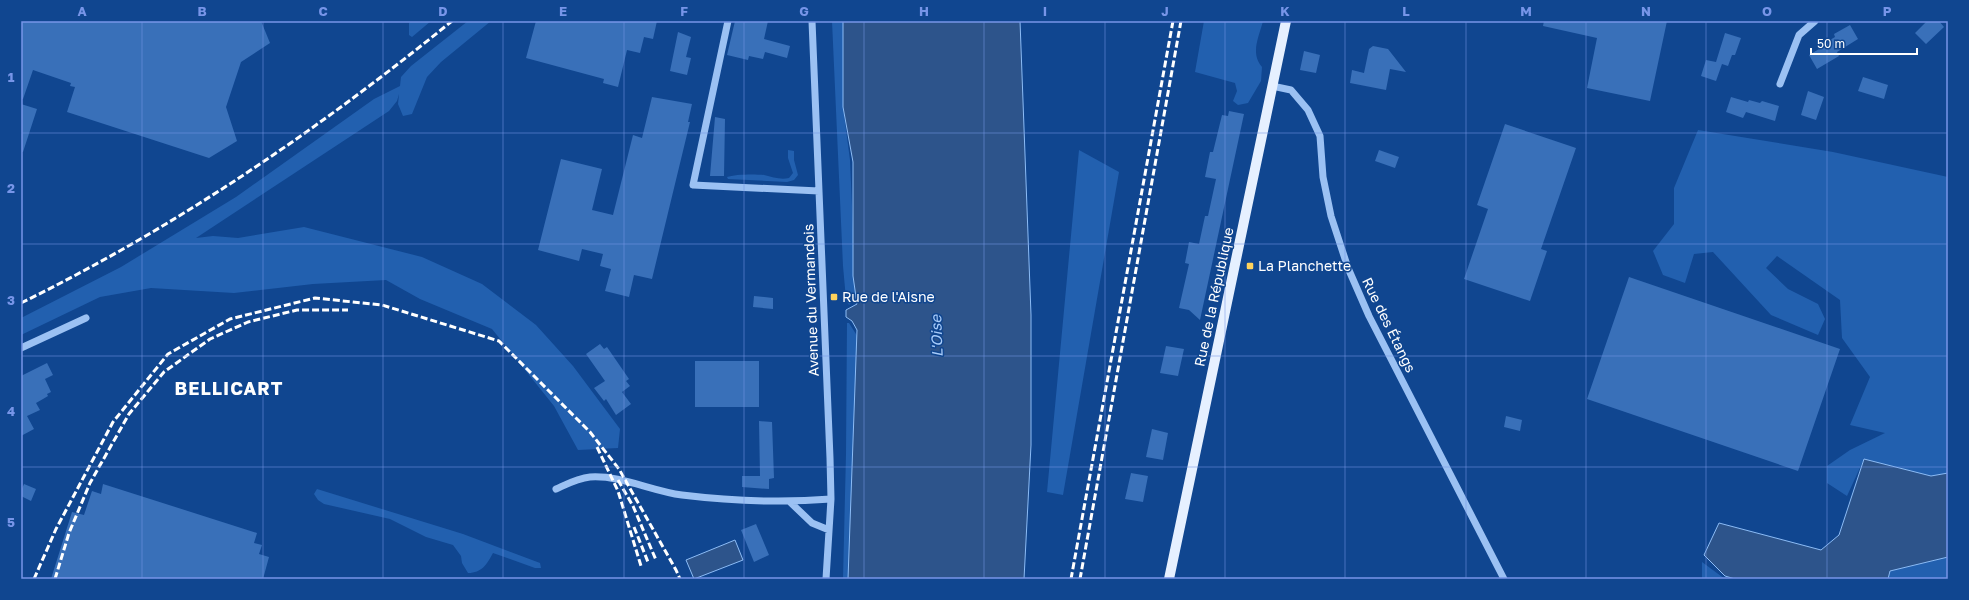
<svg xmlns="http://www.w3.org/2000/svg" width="1969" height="600" font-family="'Golos Text',sans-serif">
  <rect width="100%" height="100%" fill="#104690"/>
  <path fill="#2260af" d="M411 21H431L412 37 409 35V23Z
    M468 21H491L441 62 427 77 412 114 403 116 398 104 399 94 397 101 389 111 196 238 213 236 238 238 304 227 422 257 482 284 536 325 573 366 620 429 618 448 578 450 554 406 492 329 420 299 386 280 313 284 234 293 151 288 100 297 21 335V318L121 267 236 197 374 99 400 86 401 77 411 66Z
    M832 21H844L843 107 850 160 856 298 849 305 846 299 843 266Z
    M1204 21H1263C1259 37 1250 53 1262 67L1261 81 1248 103 1238 105 1233 101 1237 91 1235 83 1195 72Z
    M1698 130 1833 152 1948 177V473L1931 476 1864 459 1847 496 1827 483V466L1850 450 1885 433 1850 425 1870 377 1842 338 1840 300 1777 256 1766 268 1788 289 1818 304 1825 319 1818 335 1771 315 1713 252 1694 254 1685 283 1663 275 1653 251 1674 224V188Z
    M788 150 794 151V160L798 175 794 180 787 182 728 179 727 177C735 174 755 174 764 175 773 177 780 180 789 178L793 173 788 158Z
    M1079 150 1119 172 1063 495 1047 492Z
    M847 323H849L861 342 854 579H843L846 454Z
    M317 489 463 534 540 563 541 568H535L493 553C487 564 482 573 468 573L462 563 461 556 453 545 426 537 390 519 324 504 318 500 314 494Z
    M1948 557V579H1888L1890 571Z
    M1702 562 1725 579H1702Z"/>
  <path fill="#2d548b" stroke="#8cbcf6" d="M843 21H1020L1031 315V445L1024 579H848L857 330 852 321 846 317V310L857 304 853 276V162L843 107Z
    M1864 459 1931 476 1948 473V557L1890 571 1888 579H1735L1725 576 1704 555 1719 523 1821 550 1839 535Z
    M735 540 743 560 694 579 686 560Z"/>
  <path fill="#3970b9" d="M21 21H261L270 43 241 62 226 107 237 141 209 158 67 112 75 87 70 86 71 83 33 70 23 99H21Z
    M536 21H657L653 39 644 37 640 53 627 50 618 87 603 83 604 79 526 58Z
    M735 21H768L764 39 790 46 787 58 765 52 763 59 749 56 748 60 727 55Z
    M1544 21H1667L1650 101 1587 88 1597 38 1543 26Z
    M1927 21H1939L1944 27 1926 44 1915 33Z
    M1850 25 1858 39 1837 52 1839 56 1817 69 1809 55 1831 42 1830 40 1835 37 1834 34Z
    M678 32 691 37 686 57 691 58 687 75 670 71Z
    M1725 33 1741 38 1735 55H1732L1728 66 1722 64 1716 81 1701 76 1706 60 1716 62Z
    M1373 46 1388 49 1406 72 1390 69 1386 90 1350 83 1352 70 1364 73 1369 49Z
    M1304 51 1320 55 1316 73 1300 70Z
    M1863 77 1888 85 1884 99 1858 91Z
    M1808 91 1824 97 1816 120 1801 115Z
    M652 97 692 104 688 122H690L652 279 634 275 629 297 605 291 611 269 600 266 603 254 582 249 579 261 538 250 561 159 602 169 592 210 613 215 633 135 642 138Z
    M1731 97 1748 102 1749 100 1760 103 1762 101 1779 106 1775 121 1746 112 1743 118 1726 112Z
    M21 104 37 109 23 152H21Z
    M1229 111 1244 114 1200 320 1189 310 1179 308 1189 264 1185 263 1189 242 1199 244 1205 216H1208L1216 179 1205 177 1210 152H1213L1222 115 1228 116Z
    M715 117 725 119 724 176H710Z
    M1505 124 1576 148 1541 249 1547 251 1530 301 1464 279 1488 209 1477 205Z
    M1379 150 1399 157 1395 168 1375 161Z
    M1629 277 1840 349 1798 471 1587 399Z
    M754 296 773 298V309L753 307Z
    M600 344 604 349 607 347 629 379 626 381 630 386 622 392 631 404 616 415 606 399 604 401 594 388 605 381 586 354Z
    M1166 346 1184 349 1178 376 1160 373Z
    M695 361H759V407H695Z
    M47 363 53 375 45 379 51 392 47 394 48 396 43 399 36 403 40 410 27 416 34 429 21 436V376Z
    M1506 416 1522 420 1520 431 1504 427Z
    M759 421 772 422 774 478 769 479V489L742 487V476H760Z
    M1152 429 1168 433 1163 460 1146 457Z
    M1131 473 1148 476 1143 502 1125 499Z
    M24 484 36 489 31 501 21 496V491Z
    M103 484 257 533 254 543 262 545 259 554 269 557 263 579H51L72 512 84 515 92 491 101 494Z
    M756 524 769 555 754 562 741 530Z"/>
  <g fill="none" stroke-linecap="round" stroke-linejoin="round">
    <path stroke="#9bc1f3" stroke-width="7" d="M728 21 693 185 819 191
      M812 21 830 458 831 499 826 579
      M1780 84 1799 35 1815 21
      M1272 86 1291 90 1308 110 1320 136 1323 177 1331 216 1348 268 1369 316 1504 579
      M21 348 86 318
      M556 489C567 484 578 478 590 477 621 475 651 491 682 495 731 501 782 503 831 499
      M790 502 812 523 829 530"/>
    <path stroke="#e6f0ff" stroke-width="10" d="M1169 579 1286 21"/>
    <path stroke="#fff" stroke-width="3" stroke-dasharray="7 3" stroke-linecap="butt" d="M21 303C176 227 318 130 452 21
      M597 447 618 491 641 566
      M618 480 633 506 656 560
      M634 527 648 562
      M34 579 56 529 113 422 168 354 230 319 315 298 382 305 499 341 590 432 619 469 676 570 680 579
      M55 579 69 533 90 483 129 414 164 372 210 339 248 322 297 310H348
      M1071 579 1173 21
      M1080 579 1181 21"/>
  </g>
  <path fill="none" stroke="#7795e8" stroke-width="1" stroke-opacity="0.55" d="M142 21V579M263 21V579M383 21V579M503 21V579M624 21V579M744 21V579M864 21V579M984 21V579M1105 21V579M1225 21V579M1345 21V579M1466 21V579M1586 21V579M1706 21V579M1827 21V579M21 133H1948M21 244H1948M21 356H1948M21 467H1948"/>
  <g fill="#ffd35c" stroke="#104690" stroke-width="1.5">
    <rect x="1246" y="262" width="8" height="8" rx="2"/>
    <rect x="830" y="293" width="8" height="8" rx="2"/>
  </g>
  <g text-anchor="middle" stroke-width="3" stroke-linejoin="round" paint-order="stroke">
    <g font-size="14" fill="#fff" stroke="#104690" text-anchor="start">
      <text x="1258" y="271">La Planchette</text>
      <text x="842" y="302">Rue de l'Aisne</text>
    </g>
    <g font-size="14" fill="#fff" stroke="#104690">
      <text transform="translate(1214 297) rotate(-78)" y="5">Rue de la République</text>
      <text transform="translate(811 300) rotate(-92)" y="5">Avenue du Vermandois</text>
      <text transform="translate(1389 325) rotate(64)" y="5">Rue des Étangs</text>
    </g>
    <g font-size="15" font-style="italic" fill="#a7cbfa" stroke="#104690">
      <text transform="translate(937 336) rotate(-92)" y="5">L'Oise</text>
    </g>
    <g font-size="18" font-weight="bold" letter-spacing="1" fill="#fff" stroke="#104690">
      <text x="229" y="395">BELLICART</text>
    </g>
  </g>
  <rect width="1969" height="600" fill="none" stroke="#104690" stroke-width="44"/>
  <path d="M1811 48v6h106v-6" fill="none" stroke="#ffffff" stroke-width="2"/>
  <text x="1817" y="48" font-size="12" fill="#ffffff" stroke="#104690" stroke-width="3" paint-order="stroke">50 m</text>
  <rect x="22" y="22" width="1925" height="556" fill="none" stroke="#7795e8" stroke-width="1.5"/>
  <g font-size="13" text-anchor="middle" font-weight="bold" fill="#7795e8">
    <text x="82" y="16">A</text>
    <text x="202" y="16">B</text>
    <text x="323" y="16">C</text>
    <text x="443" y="16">D</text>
    <text x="563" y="16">E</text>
    <text x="684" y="16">F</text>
    <text x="804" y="16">G</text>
    <text x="924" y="16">H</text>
    <text x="1045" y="16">I</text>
    <text x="1165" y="16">J</text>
    <text x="1285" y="16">K</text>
    <text x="1406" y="16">L</text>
    <text x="1526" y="16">M</text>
    <text x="1646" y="16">N</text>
    <text x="1767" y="16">O</text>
    <text x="1887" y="16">P</text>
    <text x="11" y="82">1</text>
    <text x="11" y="193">2</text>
    <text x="11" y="305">3</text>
    <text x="11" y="416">4</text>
    <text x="11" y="527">5</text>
  </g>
</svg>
